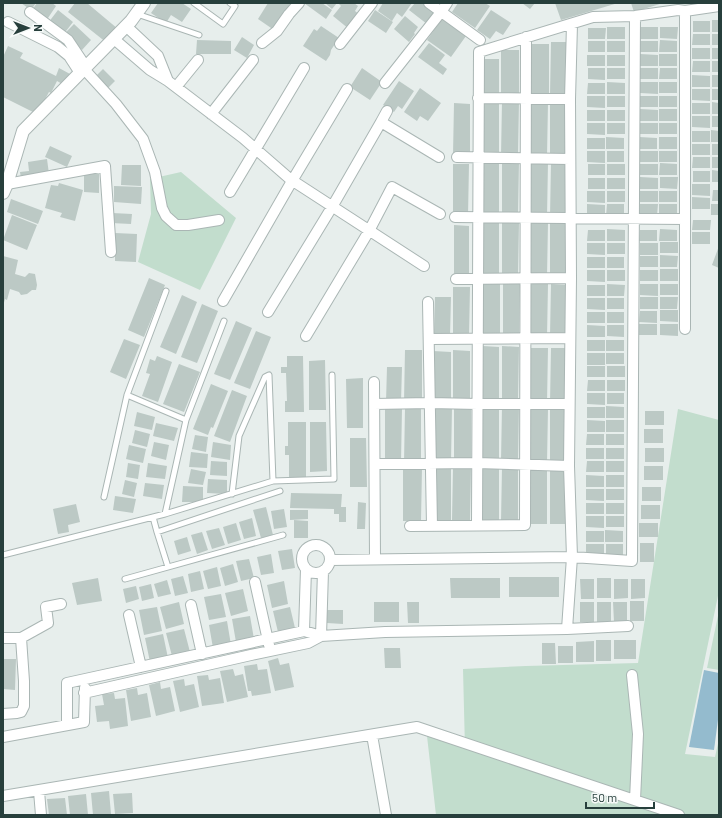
<svg xmlns="http://www.w3.org/2000/svg" width="722" height="818" font-family="Barlow,sans-serif">
  <rect width="100%" height="100%" fill="#e7eeec"/>
  <path fill="#c2ddcd" d="M181 172 236 218 200 290 138 262 151 214 150 179Z
    M678 409 719 420V591L685 754 715 757 719 739V815H436L427 736 465 749 463 669 526 666 638 663Z
    M719 611V670L707 668Z"/>
  <path fill="#94bbce" d="M704 670 719 673V712L714 750 689 747Z"/>
  <path fill="#bcc9c5" d="M21 3H36L31 10Z
    M37 3H52L56 6 46 21 32 10Z
    M75 3H87L118 29 107 43 68 12Z
    M158 3H182L191 9 182 22 171 15 166 23 151 13Z
    M268 3H291L274 30 258 19Z
    M304 3H322L332 10 326 19Z
    M325 3H337L332 9Z
    M340 3H354L358 6 355 11 360 15 349 29 333 16 341 6 339 4Z
    M383 3H412L402 17 397 13 392 21 378 11Z
    M415 3H422L436 13 427 24 409 10Z
    M458 3H485L490 6 475 28 452 12Z
    M522 3H535L530 9Z
    M555 3H618L561 20Z
    M631 3H663L634 12Z
    M58 10 73 22 63 35 48 23Z
    M375 10 393 22 386 33 368 21Z
    M491 10 511 23 503 35 496 31 490 39 477 30Z
    M405 16 418 27 414 33 415 34 409 42 394 29Z
    M442 19 466 36 451 57 427 40Z
    M712 20H719V32H712Z
    M693 21H710V32H693Z
    M74 24 91 40 82 50 64 34Z
    M321 26 339 38 331 50 330 55 326 61 303 46 314 29 317 31Z
    M607 27H625V39H607Z
    M640 27H658V39H640Z
    M660 27H678L677 39 660 38Z
    M588 28H606L605 39H588Z
    M693 34H710V45H692Z
    M712 34H719V45H712Z
    M242 37 254 45 247 58 234 50Z
    M197 40 231 41V54H196Z
    M660 40 677 41V52H659Z
    M588 41H605V52H588Z
    M607 41H625V52H607Z
    M640 41H658V52H640Z
    M551 42H567V95H550Z
    M429 43 445 55 439 63 447 69 443 75 418 57Z
    M531 44H549V96L531 95Z
    M8 46 23 53 20 58 56 76 59 68 70 74 64 85 57 81 51 93 49 92 37 114 3 97V57Z
    M692 48H710V59H692Z
    M712 48H719V59H712Z
    M501 50H519V95H501Z
    M640 54 658 55V66H640Z
    M659 54H677V66H659Z
    M587 55H605V66H587Z
    M607 55H625V66H607Z
    M482 59H499V95H482Z
    M693 61H710V72H692Z
    M712 61H719V72H712Z
    M362 68 382 82 370 100 350 87Z
    M588 68H605V80L588 79Z
    M607 68H625V79H607Z
    M640 68H658V79H640Z
    M660 68H677V79H659Z
    M103 69 115 81 107 89 95 77Z
    M692 75 710 76V87H692Z
    M712 75H719V87H712Z
    M399 81 414 91 402 109 398 106 394 112 383 105Z
    M607 82 625 83V94H607Z
    M640 82H658V94L640 93Z
    M659 82H677V93H659Z
    M588 83H605V94H587Z
    M420 88 441 103 428 121 420 116 417 121 404 112Z
    M692 89H710V101L692 100Z
    M712 89H719V100H712Z
    M587 96H605V108L587 107Z
    M607 96H625V107H607Z
    M640 96H658V107H640Z
    M659 96H677V107H659Z
    M483 101H499V156H482Z
    M502 101H519L518 156H501Z
    M531 102H548L547 157H530Z
    M550 102H567V157H550Z
    M712 102 719 103V114H712Z
    M454 103 470 104V155H453Z
    M692 103H710V114H692Z
    M640 109 658 110V121H640Z
    M659 109H677V121H659Z
    M587 110H605V121H587Z
    M607 110H625V121H607Z
    M692 116H710V128L692 127Z
    M712 116H719V127H712Z
    M587 123H605V135L587 134Z
    M607 123H625V134H607Z
    M640 123H658V134H640Z
    M659 123H677V134H659Z
    M711 130 719 131V142H711Z
    M692 131H710V142H692Z
    M606 137 624 138V149H606Z
    M639 137 657 138V149H639Z
    M659 137H677V149H659Z
    M587 138H605V149H587Z
    M692 144H710V155H692Z
    M712 144H719V155H712Z
    M50 146 72 156 67 167 45 157Z
    M587 151H605V163L587 162Z
    M607 151H624V162H607Z
    M640 151H658V162H640Z
    M659 151H677V162H659Z
    M693 157H710V168H692Z
    M712 157H719V168H712Z
    M47 159 49 174 21 178 20 172 29 171 28 162Z
    M483 161 499 162V217L482 216Z
    M502 161H519L518 216H502Z
    M531 162H548L547 217H531Z
    M551 162H567V217H550Z
    M660 163 677 164V175H659Z
    M453 164H469L468 216 453 215Z
    M588 164H605V175H588Z
    M607 164H625V175H607Z
    M640 164H658V175H640Z
    M122 165H141V186L121 185Z
    M712 170 719 171V182H712Z
    M693 171H710V182H693Z
    M84 173 99 174V193L84 192Z
    M640 177 658 178V189H640Z
    M660 177H678L677 189 660 188Z
    M588 178H605V189H588Z
    M607 178H625V189H607Z
    M59 183 83 190 75 221 60 217 62 213 45 208 51 185 58 186Z
    M692 184H710V196L692 195Z
    M114 186 142 187 141 204 114 202Z
    M713 190H719V201H712Z
    M587 191H605V203L587 202Z
    M607 191H625V202H607Z
    M640 191H658V202H640Z
    M659 191H677V202H659Z
    M692 197 710 198V209H692Z
    M11 199 43 211 38 224 7 212Z
    M587 204 605 205V216H587Z
    M607 204H624V216H606Z
    M640 204H658L657 216 639 215Z
    M659 204H677V215H659Z
    M711 204H719V215H711Z
    M112 213 132 214 131 224 111 223Z
    M12 215 37 225 27 250 3 240Z
    M693 220H711L710 230H692Z
    M483 222H499V277H482Z
    M502 222H519L518 277H502Z
    M531 222H548L547 277H531Z
    M550 222H567V277L550 276Z
    M454 225 469 226V277H454Z
    M607 229 625 230V241H607Z
    M660 229 677 230V241H659Z
    M588 230H605V241H587Z
    M640 230H657V241H639Z
    M692 232H710V244H692Z
    M115 233 137 234 136 262 115 261Z
    M660 242H678V253H660Z
    M587 243H605V255L587 254Z
    M607 243H625V254H607Z
    M640 243H658V255H640Z
    M719 246V268L712 265Z
    M660 255 678 256 677 267H660Z
    M3 256 18 260 15 274 25 277 29 273 35 274 37 285 36 290H32L27 294 21 295 19 292 10 289 7 300 5 299 3 306Z
    M640 256H658V267H640Z
    M587 257H605V268H587Z
    M607 257H624V268H607Z
    M660 269H678V281H660Z
    M587 270H605V282L587 281Z
    M607 270H625V281H607Z
    M640 270H658V281H640Z
    M149 278 165 285 144 337 128 330Z
    M503 283H520L519 336H503Z
    M482 284H500V336H482Z
    M530 284H548L547 337H530Z
    M551 284 567 285V336H550Z
    M607 284 625 285 624 296H607Z
    M640 284H658V296L640 295Z
    M660 284H678V295H660Z
    M587 285H605V296H587Z
    M453 287H470L469 337H453Z
    M182 295 197 302 176 354 160 347Z
    M435 297H451L450 336H434Z
    M640 297H658V309H640Z
    M660 297H678L677 309H660Z
    M587 298H605V310L587 309Z
    M607 298H624V309H607Z
    M202 304 218 311 197 363 181 357Z
    M660 310H678V322L660 321Z
    M640 311H657V323L639 322Z
    M587 312H605V323H587Z
    M607 312H624V323H607Z
    M236 321 252 328 230 380 214 374Z
    M639 324H657V335H639Z
    M660 324H678V336L660 335Z
    M587 325 605 326V337H587Z
    M607 325H624V337L607 336Z
    M256 331 271 337 250 389 234 383Z
    M124 339 140 345 126 379 110 372Z
    M587 340H605V351H587Z
    M606 340H624V351H606Z
    M483 346 499 347V401H482Z
    M502 346 519 347 518 401H502Z
    M531 348H548L547 403H531Z
    M551 348H567V403H550Z
    M405 350H422V402H404Z
    M453 350 470 351V400H453Z
    M433 351 451 352V401H433Z
    M587 353H605V365H587Z
    M606 353H624V364H606Z
    M157 356 172 362 158 402 142 396 150 374 146 373 150 359 155 361Z
    M287 356H303L304 412H285V401H287L286 373H281V367H287Z
    M325 360 326 410H309V361Z
    M179 364 200 372 184 412 163 404Z
    M587 366H605V377H587Z
    M607 366H625V377H607Z
    M387 367H402L401 402H386Z
    M363 378V428H347L346 379Z
    M588 380H605V391H587Z
    M607 380H625V391H607Z
    M211 384 228 391 213 428 211 427 208 435 193 429Z
    M232 390 247 396 230 442 214 436Z
    M587 393H605V405L587 404Z
    M607 393H624V404H607Z
    M483 406 499 407V462L482 461Z
    M502 406 519 407 518 462 501 461Z
    M606 406 624 407V418H606Z
    M435 407H452L451 462H434Z
    M454 407H471V462H454Z
    M587 407H605V418H587Z
    M385 408H402L401 463H385Z
    M405 408H421V463H404Z
    M531 408H548L547 463H530Z
    M550 408H567V463H550Z
    M645 411H664V425H645Z
    M137 412 155 417 152 430 134 426Z
    M587 420 605 421V432H587Z
    M606 420H624V432H606Z
    M288 422H306V477H289V455H285V446H288Z
    M310 422H326L327 471 310 472Z
    M156 423 178 428 174 441 153 436Z
    M644 429H663V443H644Z
    M135 430 150 434 147 447 132 443Z
    M587 434H604V445H586Z
    M606 434H624V445H606Z
    M195 435 208 437 206 452 192 449Z
    M350 438H366L367 487H350Z
    M154 442 169 445 166 460 151 456Z
    M213 442 231 445 230 460 211 457Z
    M129 445 146 449 143 463 126 459Z
    M586 448H604V459H586Z
    M606 448H624V459H606Z
    M645 448H664V462H645Z
    M191 452 208 454 207 468 189 467Z
    M211 461 227 462V476L210 475Z
    M587 461H604V472H586Z
    M606 461H624V472H606Z
    M128 463 140 465 138 479 126 477Z
    M148 463 167 466 165 479 146 477Z
    M644 466H663V480H644Z
    M403 467H422L421 521H403Z
    M482 467H499V522H482Z
    M502 467H518V522H501Z
    M433 468H451V521H432Z
    M453 468H471L470 520H452Z
    M191 469 206 472 203 485 188 483Z
    M531 469H547V524H530Z
    M550 469H567L566 524H550Z
    M586 475 604 476V487H586Z
    M606 475H624V487H606Z
    M208 479 227 480V494L207 493Z
    M125 480 137 483 134 497 122 494Z
    M145 483 164 485 162 499 143 496Z
    M183 486 203 487V502H182Z
    M642 487H661V501H642Z
    M586 489H604V501L586 500Z
    M606 489H624V500H606Z
    M291 493 342 494 341 507H346V522H339V514H334V509L290 508Z
    M115 496 136 499 133 513 113 510Z
    M358 502 366 503 365 529H357Z
    M586 503H604V514H586Z
    M606 503H624V514H606Z
    M76 504 80 522 68 525 69 532 58 534 53 509Z
    M641 505H660V519H641Z
    M266 507 273 535 261 538 253 510Z
    M284 509 287 527 274 529 271 511Z
    M290 510H308V519L290 520Z
    M586 516H604V528L586 527Z
    M606 516H624V527H606Z
    M252 518 256 536 244 539 239 522Z
    M294 520 308 521V538H294Z
    M236 523 241 540 228 544 223 527Z
    M639 523H658V537H639Z
    M219 528 225 545 212 549 206 531Z
    M605 530 623 531V542H605Z
    M586 531H604V542H586Z
    M202 532 208 550 197 554 191 535Z
    M187 537 191 551 178 555 174 541Z
    M640 543H654V562H640Z
    M586 544H604V556L586 555Z
    M606 544H623V555H606Z
    M292 549 295 568 282 570 278 551Z
    M271 554 274 573 261 575 257 557Z
    M249 559 254 578 241 581 236 561Z
    M233 564 238 582 225 586 220 568Z
    M217 567 221 586 208 589 203 571Z
    M200 571 204 589 191 592 188 574Z
    M183 576 188 593 175 596 171 579Z
    M509 577H559V597H509Z
    M98 578 102 601 77 605 72 583Z
    M450 578H500V598H451Z
    M597 578H611V598H597Z
    M580 579H594V599H581Z
    M614 579H628V598L614 599Z
    M631 579H645V598L631 599Z
    M167 580 171 594 158 597 154 584Z
    M284 581 288 604 272 608 267 585Z
    M151 584 154 598 142 601 139 587Z
    M136 586 139 599 126 603 123 589Z
    M243 589 248 611 231 616 225 593Z
    M221 594 226 617 209 620 204 597Z
    M630 601H644V621H630Z
    M179 602 184 624 166 629 160 607Z
    M374 602H399V622H374Z
    M407 602H419V623H408Z
    M580 602H594V622H580Z
    M597 602H611V622H597Z
    M613 602H627V622H614Z
    M157 607 162 631 144 635 139 610Z
    M290 607 295 628 278 632 273 611Z
    M327 610H343V624L327 623Z
    M250 616 254 639 236 642 232 619Z
    M227 621 231 645 213 648 209 625Z
    M184 629 190 652 172 656 166 633Z
    M163 634 168 658 150 662 145 638Z
    M596 640H611V661H596Z
    M614 640H636V659H614Z
    M594 641V662H576V642Z
    M542 643H555L556 664H542Z
    M558 646H573V663H558Z
    M384 648H400L401 668H385Z
    M278 658 280 665 289 663 294 687 275 691 268 661Z
    M3 659H16L15 690 3 689Z
    M257 664 258 670 267 669 271 693 252 696 251 691H248L244 666Z
    M233 669 235 676 243 674 248 697 227 702 220 671Z
    M208 675 209 680 220 678 224 703 202 706 197 676Z
    M184 679 185 686 194 684 199 707 180 712 173 681Z
    M160 682 161 689 170 687 175 711 156 716 149 685Z
    M137 688 138 695 147 693 151 717 131 721 126 690Z
    M114 693 115 699 125 698 128 726 110 729 109 721 97 722 95 706 104 705 102 694Z
    M109 791 111 814 93 815 91 793Z
    M132 793 133 813 115 814 113 794Z
    M86 794 88 815H70L68 796Z
    M65 798 67 815H49L47 799Z"/>
  <g fill="none" stroke-linecap="round" stroke-linejoin="round">
    <g stroke="#aab6b4" stroke-width="7">
      <path id="service" d="M194 3 223 24 235 6 230 3
        M137 14 199 35
        M166 291 127 395 186 420
        M232 494 239 436 265 377 269 375 273 481
        M104 497 127 395
        M165 514 186 420 224 321
        M153 517 157 532 280 491
        M157 532 168 567
        M3 555 165 514 273 481 334 479 332 375
        M125 579 283 535"/>
    </g>
    <g stroke="#aab6b4" stroke-width="12">
      <path id="minor" d="M429 3 480 40
        M685 11V329
        M30 12 68 40 86 67
        M8 22 58 47 69 56 80 73
        M114 39 150 70 168 81 158 56 126 26
        M262 43 277 31 289 14 299 3
        M340 44 372 3
        M84 69 116 104 143 139 155 172 162 208 166 216 176 225H188L219 220
        M168 81 243 138 290 179 424 266
        M385 83 441 12 447 3
        M176 87 198 60
        M478 98 570 99
        M211 114 253 60
        M381 122 387 111
        M457 157 570 159
        M7 184 105 166 111 252
        M230 192 304 68
        M455 217 685 219
        M456 279 571 278
        M223 301 292 181 347 89
        M428 302 432 526
        M268 312 332 207 381 122 439 157
        M306 336 369 231 392 187 440 214
        M429 339 570 338
        M374 382 375 559
        M374 404 430 403 478 404H569
        M375 464 477 463 569 466
        M477 525 479 52 593 17 635 16 678 10 685 11 719 6
        M410 526 525 525 526 37
        M302 559a14 14 0 1 1 28 0a14 14 0 1 1-28 0Z
        M330 560 572 557 632 561 635 16
        M255 582 269 645
        M191 605 202 654
        M129 615 141 667
        M567 629 572 557 569 466 571 278 570 99 572 24
        M304 631 306 569
        M3 638H21L48 623 46 607 61 604
        M632 675 638 734 635 800
        M84 693 251 655 308 643 321 636 323 571
        M3 714 17 713 21 712 24 706V681L21 638
        M67 724V683L304 631 321 636 385 632 567 629 628 626
        M372 735 386 815
        M3 737 84 722 85 688
        M39 791 41 815
        M3 796 417 727 679 815"/>
    </g>
    <g stroke="#aab6b4" stroke-width="14">
      <path id="tertiary" d="M3 193 7 184 23 131 131 21 144 3"/>
    </g>
    <use href="#service" stroke="#fff" stroke-width="5"/>
    <use href="#minor" stroke="#fff" stroke-width="10"/>
    <use href="#tertiary" stroke="#fff" stroke-width="12"/>
  </g>
  <rect width="722" height="818" fill="none" stroke="#273f3c" stroke-width="8"/>
  <g transform="translate(28 28) rotate(90)" stroke="#f7faf9" stroke-width="3" paint-order="stroke">
  <path d="M0-3L7 15L0 10L-7 15Z" fill="#273f3c"/>
  <text y="-6" font-size="11" font-weight="bold" text-anchor="middle" fill="#273f3c">N</text>
  </g>
  <path d="M586 802v6h68v-6" fill="none" stroke="#273f3c" stroke-width="2"/>
  <text x="592" y="802" font-size="12" fill="#273f3c" stroke="#f7faf9" stroke-width="3" paint-order="stroke">50 m</text>
</svg>
